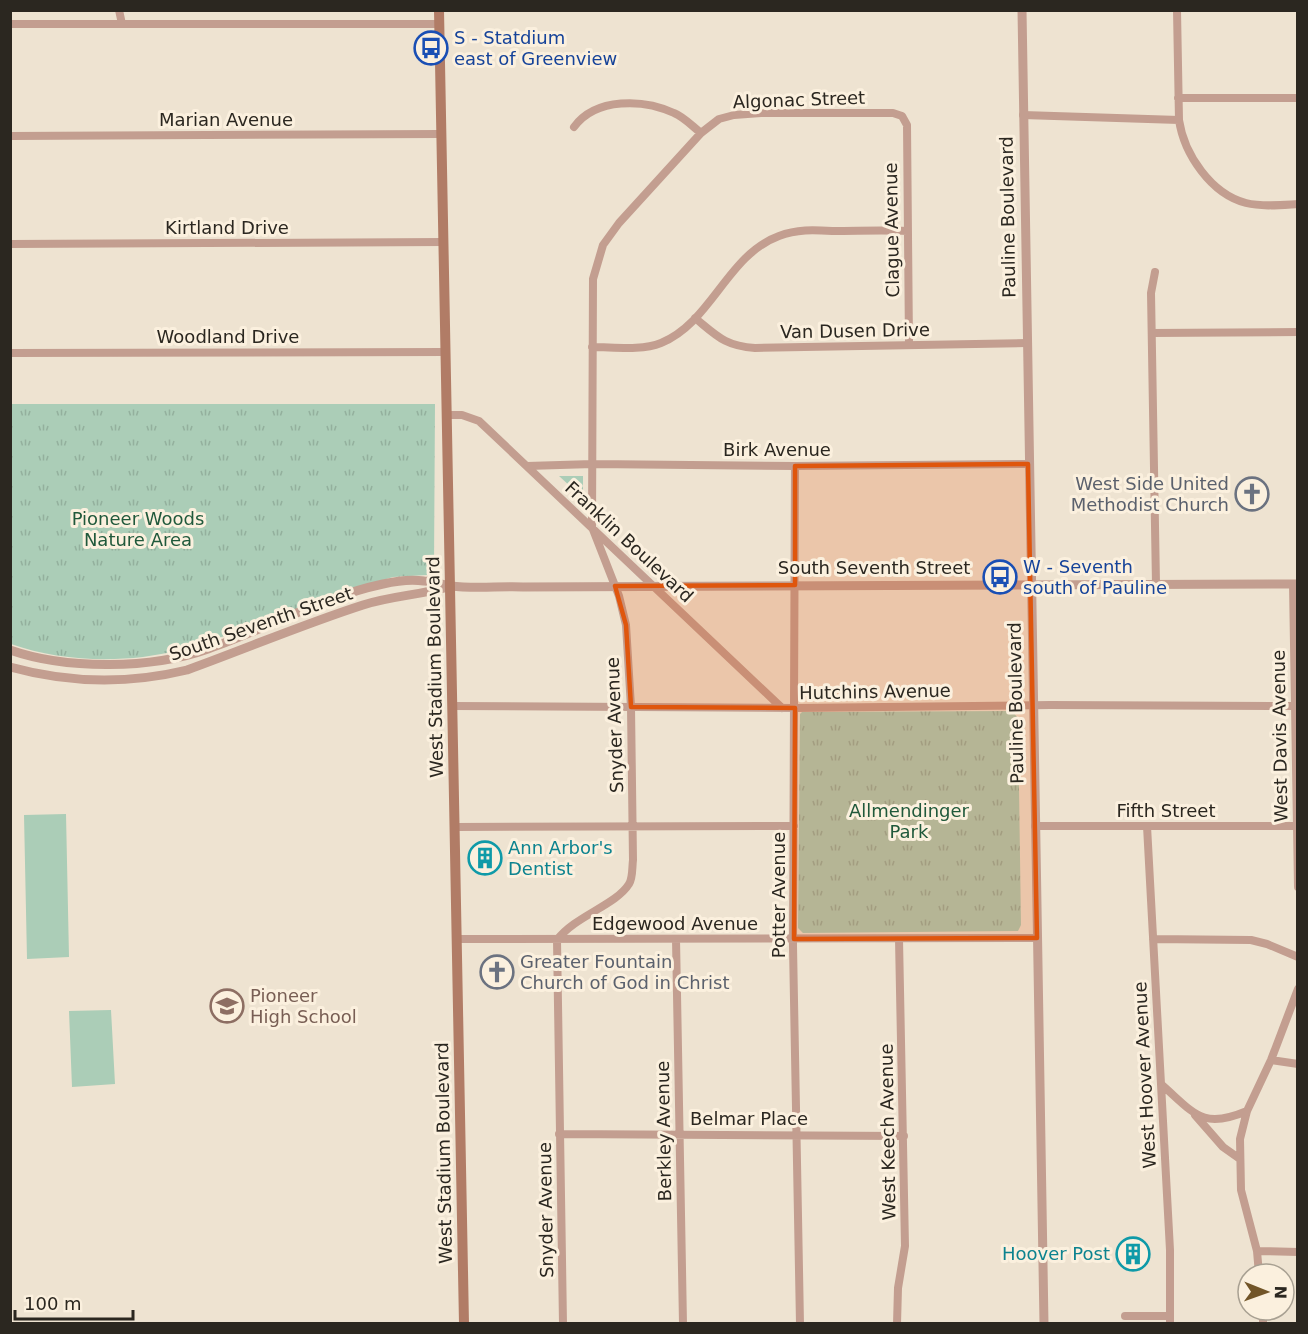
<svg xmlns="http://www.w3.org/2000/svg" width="1308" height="1334" font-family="'DejaVu Sans',sans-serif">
  <defs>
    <pattern id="park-tufts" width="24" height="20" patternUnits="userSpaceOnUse" patternTransform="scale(1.5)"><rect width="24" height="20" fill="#abcdb7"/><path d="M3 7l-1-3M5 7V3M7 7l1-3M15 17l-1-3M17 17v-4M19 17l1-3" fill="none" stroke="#93b09d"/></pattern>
  </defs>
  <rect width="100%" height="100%" fill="#eee3d1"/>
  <path fill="#abcdb7" d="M66 814 69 957 27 959 24 815Z
    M111 1010 115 1084 72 1087 69 1011Z"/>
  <path fill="url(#park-tufts)" d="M11 404H435L434 567 427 575 393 577 366 585C303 604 243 633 179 650 126 664 62 662 11 644Z
    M559 476H583V498Z
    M1012 711 1018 718 1021 925 1018 931 803 933 798 928 800 714 802 712Z"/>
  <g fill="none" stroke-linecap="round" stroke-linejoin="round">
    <path stroke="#c39e90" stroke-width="8" d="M119 10 122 24
      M1177 10 1179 120C1184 154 1211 194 1246 203 1262 207 1281 205 1298 204
      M10 24H439
      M1178 98H1298
      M1023 115 1179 120
      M574 127C596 97 644 99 674 113 684 117 692 126 701 133
      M10 136 441 134
      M10 244 444 242
      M1155 272 1151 293 1156 584
      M695 318C717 336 725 346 755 348L1026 343
      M1152 333 1298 332
      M592 347C614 347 641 351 661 343 712 322 727 255 779 236 797 229 814 230 833 231 858 231 882 230 907 231
      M10 353 446 352
      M446 415H462L479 421 782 708
      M527 466 593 464 795 466 1028 464
      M795 466 793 946 800 1324
      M1293 584 1298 887
      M452 706 795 708 1050 705 1298 706
      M1035 826H1298
      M1147 826 1170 1250V1324
      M455 827 794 826
      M457 939 1037 938
      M676 939 683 1324
      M1153 939 1251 940 1267 944 1298 957
      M1271 1060 1298 1064
      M1162 1085C1194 1113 1202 1130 1247 1111
      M1195 1115 1223 1147 1240 1159
      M559 1134 904 1136
      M1257 1251 1298 1252
      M1259 1274 1257 1251 1241 1190 1240 1139 1247 1111 1271 1060 1298 989
      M1263 1310V1324
      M1125 1316H1170
      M563 1324 557 940C575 916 616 905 629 884 633 878 632 867 633 860L631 707 626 625 619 596 592 527 593 279 603 245 619 223 701 133 719 119 734 115 761 113H893L902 116 907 125 909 344
      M897 1324 898 1288 905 1246 899 939"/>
    <path stroke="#c39e90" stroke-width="9" d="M1022 10 1044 1324
      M10 650C67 670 152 669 208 649 266 629 322 597 383 584 396 581 411 579 424 581 433 581 442 585 451 586 474 589 500 586 523 587L1298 584
      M10 667C68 683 129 684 187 670 245 649 304 624 363 605 391 596 420 595 448 587"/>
    <path stroke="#b17c66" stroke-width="10" d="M439 10 464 1324"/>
  </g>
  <path fill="#df560d" fill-opacity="0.2" stroke="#df560d" stroke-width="4.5" stroke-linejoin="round" d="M1028 464 1037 938 794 939 795 708 631 707 626 625 615 586 795 585V466Z"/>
  <defs>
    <g id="bus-ring" transform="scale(1.725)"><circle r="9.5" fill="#fbf0de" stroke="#1a4fb4" stroke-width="1.5"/><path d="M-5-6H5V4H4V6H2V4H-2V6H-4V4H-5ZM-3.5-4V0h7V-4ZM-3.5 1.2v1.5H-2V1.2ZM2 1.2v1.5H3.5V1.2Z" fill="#1a4fb4"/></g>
    <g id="church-ring" transform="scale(1.725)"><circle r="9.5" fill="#fbf0de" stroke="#6b7280" stroke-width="1.5"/><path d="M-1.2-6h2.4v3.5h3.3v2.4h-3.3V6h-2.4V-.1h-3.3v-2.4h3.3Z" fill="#6b7280"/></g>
    <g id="building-ring" transform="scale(1.725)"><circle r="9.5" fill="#fbf0de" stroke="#0f9aa8" stroke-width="1.5"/><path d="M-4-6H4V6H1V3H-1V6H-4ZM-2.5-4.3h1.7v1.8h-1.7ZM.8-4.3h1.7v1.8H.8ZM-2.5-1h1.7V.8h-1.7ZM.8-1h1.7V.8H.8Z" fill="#0f9aa8"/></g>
    <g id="school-ring" transform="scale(1.725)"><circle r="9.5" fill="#fbf0de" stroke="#8d6e63" stroke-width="1.5"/><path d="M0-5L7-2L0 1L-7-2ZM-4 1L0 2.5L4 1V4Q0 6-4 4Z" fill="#8d6e63"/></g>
  </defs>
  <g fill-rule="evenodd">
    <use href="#bus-ring" x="431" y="48"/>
    <use href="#church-ring" x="1252" y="494"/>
    <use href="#bus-ring" x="1000" y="577"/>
    <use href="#building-ring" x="485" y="858"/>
    <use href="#church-ring" x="497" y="972"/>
    <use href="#school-ring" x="227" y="1006"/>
    <use href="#building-ring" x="1133" y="1254"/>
  </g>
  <g text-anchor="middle" stroke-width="6" stroke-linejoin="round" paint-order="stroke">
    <g font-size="18" fill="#164399" stroke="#fbf0de" text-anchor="start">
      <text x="454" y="44">S - Statdium<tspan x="454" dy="21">east of Greenview</tspan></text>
      <text x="1023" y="573">W - Seventh<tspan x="1023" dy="21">south of Pauline</tspan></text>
    </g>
    <g font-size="18" fill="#2b2720" stroke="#fbf0de">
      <text transform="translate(799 100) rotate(-2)" y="6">Algonac Street</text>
      <text x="226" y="126">Marian Avenue</text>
      <text transform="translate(1008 217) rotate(-91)" y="6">Pauline Boulevard</text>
      <text x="227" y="234">Kirtland Drive</text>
      <text transform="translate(892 230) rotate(-91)" y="6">Clague Avenue</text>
      <text transform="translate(855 331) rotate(-1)" y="6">Van Dusen Drive</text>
      <text x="228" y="343">Woodland Drive</text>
      <text x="777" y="456">Birk Avenue</text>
      <text transform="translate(629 542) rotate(43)" y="6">Franklin Boulevard</text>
      <text x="874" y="574">South Seventh Street</text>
      <text transform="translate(261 624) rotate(-19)" y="6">South Seventh Street</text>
      <text transform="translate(435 667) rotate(-91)" y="6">West Stadium Boulevard</text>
      <text transform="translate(875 692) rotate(-1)" y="6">Hutchins Avenue</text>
      <text transform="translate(1016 703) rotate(-91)" y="6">Pauline Boulevard</text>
      <text transform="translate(615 725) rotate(-92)" y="6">Snyder Avenue</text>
      <text transform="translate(1280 736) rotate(-91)" y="6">West Davis Avenue</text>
      <text x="1166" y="817">Fifth Street</text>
      <text transform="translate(779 895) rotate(-90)" y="6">Potter Avenue</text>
      <text x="675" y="930">Edgewood Avenue</text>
      <text transform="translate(1145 1075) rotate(-93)" y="6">West Hoover Avenue</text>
      <text x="749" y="1125">Belmar Place</text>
      <text transform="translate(664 1131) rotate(-91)" y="6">Berkley Avenue</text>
      <text transform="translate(888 1132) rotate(-91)" y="6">West Keech Avenue</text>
      <text transform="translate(444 1153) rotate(-91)" y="6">West Stadium Boulevard</text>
      <text transform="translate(546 1210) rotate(-91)" y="6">Snyder Avenue</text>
    </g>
    <g font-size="18" fill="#5b616d" stroke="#fbf0de" text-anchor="end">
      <text x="1229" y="490">West Side United<tspan x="1229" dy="21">Methodist Church</tspan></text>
      <text x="520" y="968" text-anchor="start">Greater Fountain<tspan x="520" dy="21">Church of God in Christ</tspan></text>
    </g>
    <g font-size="18" fill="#20593b" stroke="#fbf0de">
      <text x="138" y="525">Pioneer Woods<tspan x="138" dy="21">Nature Area</tspan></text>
      <text x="909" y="817">Allmendinger<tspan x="909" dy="21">Park</tspan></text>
    </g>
    <g font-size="18" fill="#0d838f" stroke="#fbf0de" text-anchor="start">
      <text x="508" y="854">Ann Arbor's<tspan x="508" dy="21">Dentist</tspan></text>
      <text x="1110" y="1260" text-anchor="end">Hoover Post</text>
    </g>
    <g font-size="18" fill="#785e54" stroke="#fbf0de" text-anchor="start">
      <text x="250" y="1002">Pioneer<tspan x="250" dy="21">High School</tspan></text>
    </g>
  </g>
  <rect width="1308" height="1334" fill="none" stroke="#2b2720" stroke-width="24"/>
  <g transform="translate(1266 1292) rotate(91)"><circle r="28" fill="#fbf0de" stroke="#a8a092" stroke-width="1.5"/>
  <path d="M0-4.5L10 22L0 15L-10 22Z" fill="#725528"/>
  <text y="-9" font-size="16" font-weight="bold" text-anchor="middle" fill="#2b2720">N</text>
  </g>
  <path d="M15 1310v9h118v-9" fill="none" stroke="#2b2720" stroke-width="3"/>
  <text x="24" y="1310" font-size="18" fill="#2b2720" stroke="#fbf0de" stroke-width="4.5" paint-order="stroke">100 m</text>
</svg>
